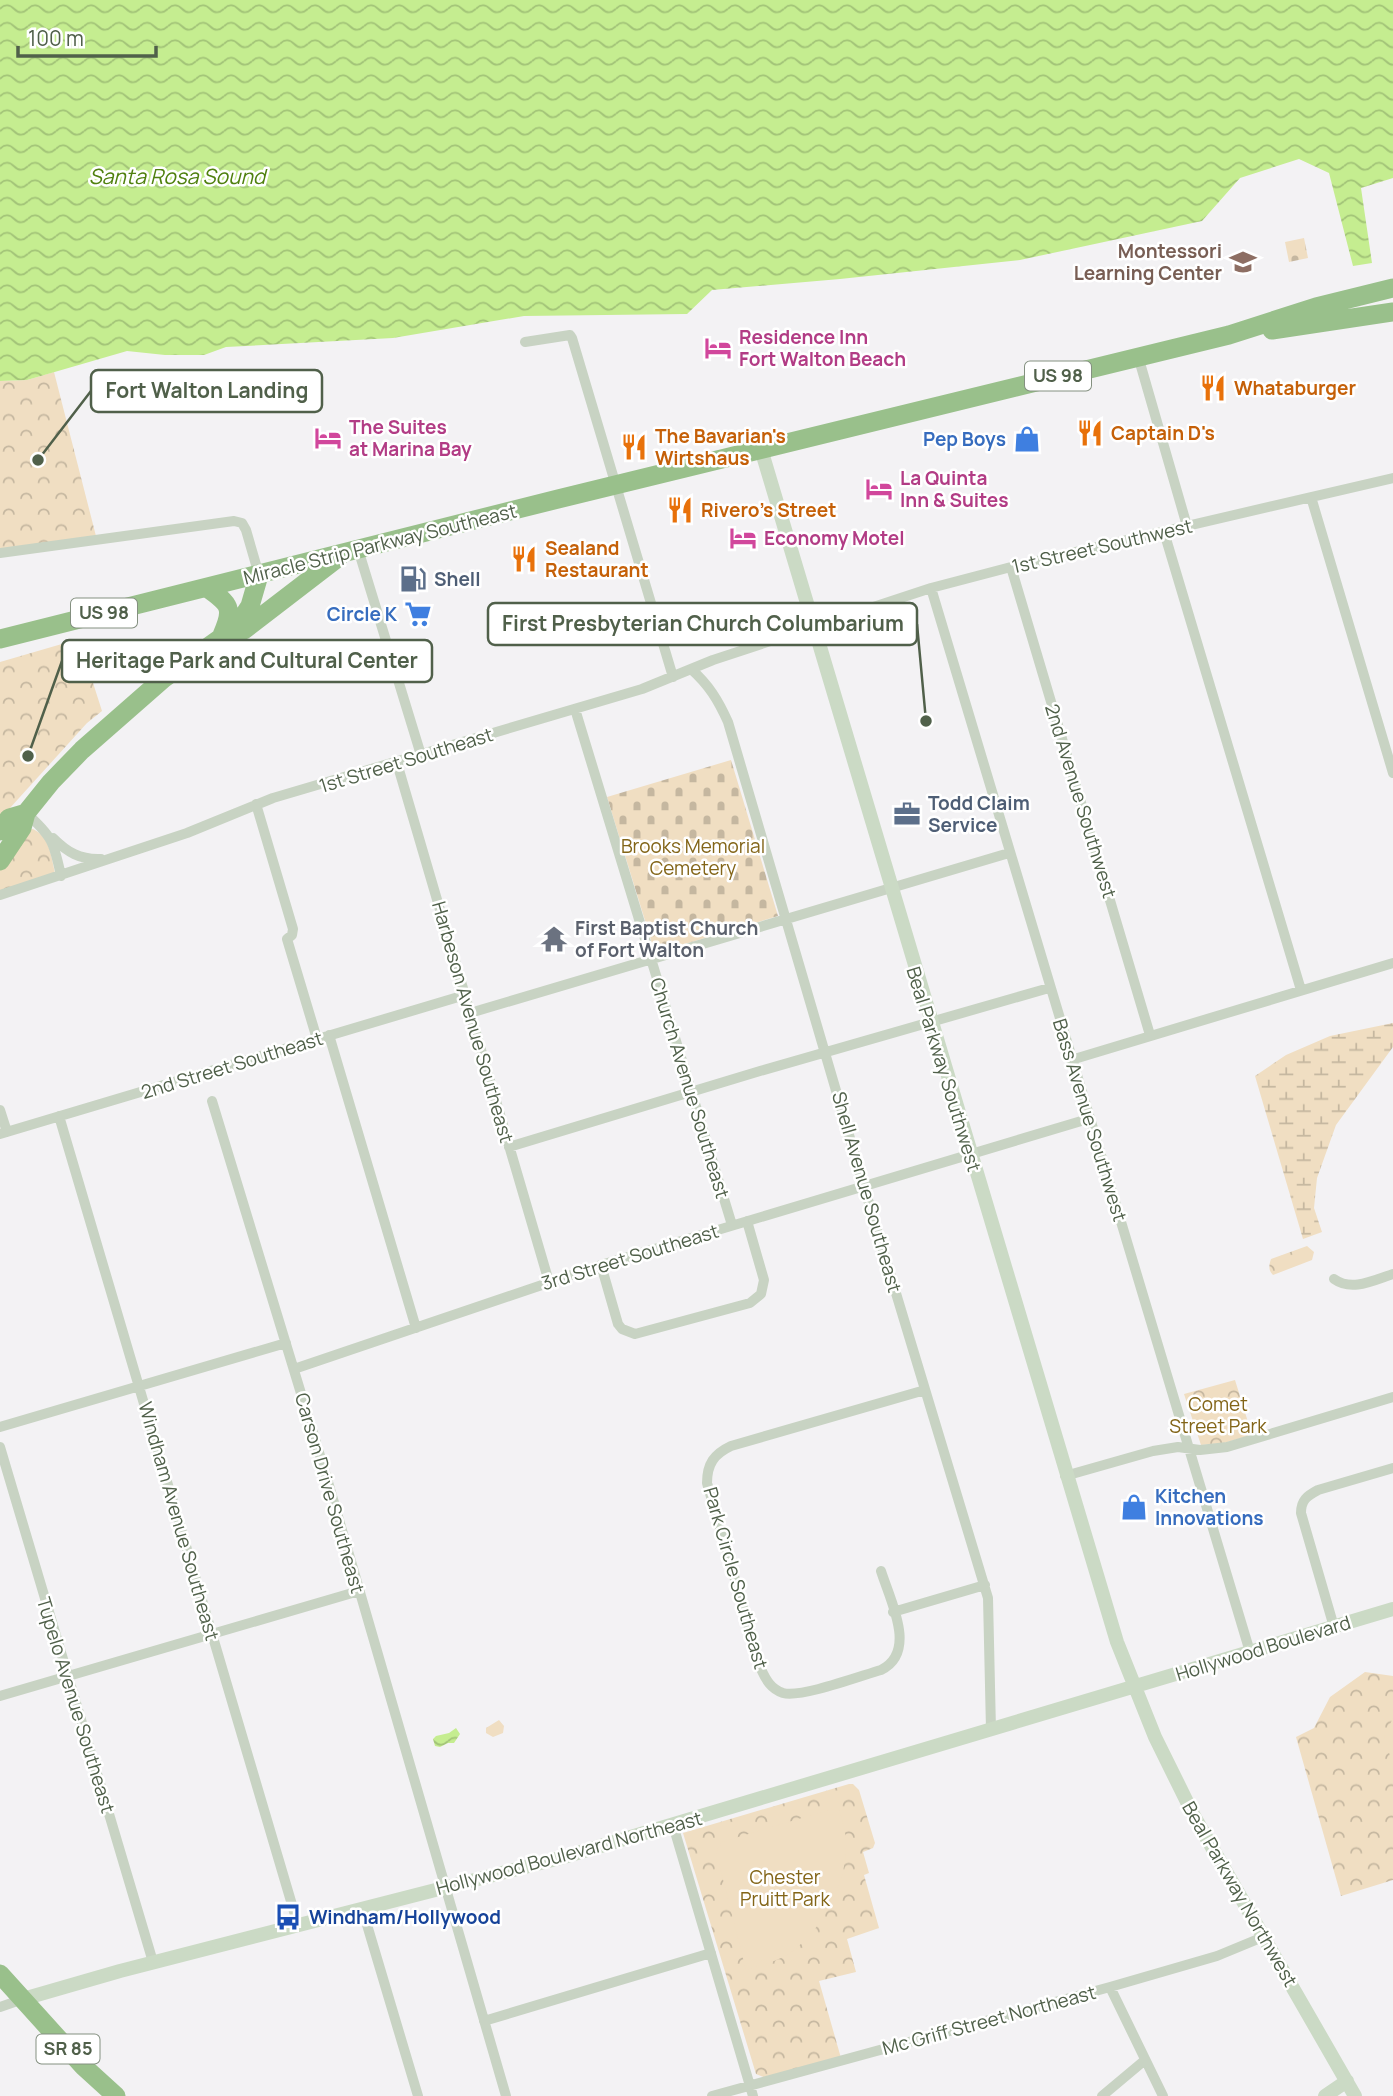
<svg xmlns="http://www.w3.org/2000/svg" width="1393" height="2096" font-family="Manrope,sans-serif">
  <defs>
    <pattern id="forest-crowns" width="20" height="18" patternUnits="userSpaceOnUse" patternTransform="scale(1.75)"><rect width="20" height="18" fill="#f0dec2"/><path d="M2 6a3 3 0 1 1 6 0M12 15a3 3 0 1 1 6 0" fill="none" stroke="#c5b7a0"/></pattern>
    <pattern id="wetland-marsh" width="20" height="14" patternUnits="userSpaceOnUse" patternTransform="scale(1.75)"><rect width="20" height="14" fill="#f0dec2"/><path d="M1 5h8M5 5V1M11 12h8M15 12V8" fill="none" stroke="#c5b7a0"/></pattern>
    <pattern id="cemetery-stones" width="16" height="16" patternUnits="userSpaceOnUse" patternTransform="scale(1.75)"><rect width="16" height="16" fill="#f0dec2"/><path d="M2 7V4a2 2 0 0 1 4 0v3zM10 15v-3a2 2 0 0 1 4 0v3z" fill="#c5b7a0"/></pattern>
    <pattern id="water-waves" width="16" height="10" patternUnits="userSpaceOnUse" patternTransform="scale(1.75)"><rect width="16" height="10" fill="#c5ed90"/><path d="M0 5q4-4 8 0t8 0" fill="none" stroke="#a2c378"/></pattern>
  </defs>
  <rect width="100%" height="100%" fill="#f3f2f4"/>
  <path fill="url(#forest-crowns)" d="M54 372 97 540 0 553V381L27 380Z
    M79 639 102 711 87 723 0 819V662Z
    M33 829C50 837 51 856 55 873L0 891V869L27 830Z
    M1307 1246 1314 1252 1312 1260 1273 1275C1268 1270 1269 1265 1271 1259Z
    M1235 1380 1252 1435 1224 1443 1201 1445 1184 1394Z
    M1365 1672 1393 1676V1880L1341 1896 1296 1737 1314 1728 1330 1697Z
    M499 1720 504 1726 503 1733 493 1737 486 1733V1728Z
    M849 1784H853L859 1790 875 1843 873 1848 863 1852 869 1873 864 1875 879 1928 847 1939 856 1972 819 1981 841 2058 766 2078 756 2074 683 1833Z"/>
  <path fill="url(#wetland-marsh)" d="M1393 1023V1047L1336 1125 1317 1178 1314 1208 1322 1232 1303 1239 1255 1076 1286 1055 1330 1036Z"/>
  <path fill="url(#cemetery-stones)" d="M1304 238 1308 258 1289 262 1285 242Z
    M731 760 778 916 655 953 607 797Z"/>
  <path fill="#f0dec2" d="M1393 1718V1765L1384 1737Z
    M838 1807C842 1819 846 1831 846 1844 847 1884 821 1933 787 1955 774 1962 760 1966 746 1970L716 1852 722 1842Z"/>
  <path fill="url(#water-waves)" d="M0 0H1393V178L1361 188 1372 263 1353 266 1329 173 1299 159 1240 178 1202 221 1020 260 840 279 712 290 687 314 524 316 393 338 226 347 204 355H165L127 351 27 380 0 381Z
    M456 1728 460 1734 454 1743H448L440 1747 435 1746 433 1739 436 1736 449 1733Z"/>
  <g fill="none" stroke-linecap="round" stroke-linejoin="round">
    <path stroke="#c8d3c3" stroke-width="10" d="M525 342 570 335 572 338 673 677
      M1138 356 1187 526
      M1311 497 1393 773
      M1164 532 1301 990
      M358 549 421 755
      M0 553 234 521 242 523 246 530 259 575
      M1011 567 1150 1035
      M931 588 1250 1652
      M691 669C709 685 718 700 728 722L876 1227 988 1598 991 1730
      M575 709 732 1225
      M397 763 549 1282
      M256 804 293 929 292 935 287 939 317 1039
      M26 813C52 836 54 842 61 876
      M53 838C67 852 80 860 101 859
      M0 895 187 833 273 798 642 689 713 660 931 588 1011 567 1393 478
      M470 1013 1009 853
      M329 1035 416 1328
      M1071 1060 1393 963
      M212 1101 328 1482 506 2096
      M0 1110 7 1132
      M59 1116 298 1925
      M0 1134 465 995
      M509 1147 760 1071 1049 988
      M601 1265 618 1324 622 1329 635 1334 750 1303 761 1294 764 1280 747 1221
      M1334 1279C1352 1292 1374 1280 1393 1274
      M294 1369 601 1265 1088 1119
      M0 1427 286 1343
      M0 1447 153 1962
      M1065 1476 1153 1451 1178 1447 1200 1450 1227 1447 1393 1397
      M881 1571C890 1600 918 1652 881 1670 860 1676 801 1698 783 1693 771 1689 766 1680 761 1669L707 1483C707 1464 714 1454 731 1446L925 1390
      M893 1612 985 1585
      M1334 1627 1301 1513C1301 1500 1307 1496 1318 1490L1393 1468
      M0 1696 359 1591
      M673 1825 753 2096
      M362 1908 418 2096
      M1110 1987 1163 2096
      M0 2007 23 1999
      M484 2021 711 1953
      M712 2096 1110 1987 1217 1956 1263 1937
      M1102 2096 1145 2060"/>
    <path stroke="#cbdac5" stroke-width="14" d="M761 449 1117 1642 1155 1737 1194 1816 1355 2096
      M23 1999 120 1971 564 1857 1393 1609
      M1325 2096 1347 2081"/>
    <path stroke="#99c08b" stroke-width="19" d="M1272 330 1393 312
      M207 588C230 604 234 608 222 635
      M234 634 244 630 339 557
      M0 639 558 499 1229 335 1316 307 1393 288
      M0 831 9 818 26 813
      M0 861 22 828 26 813 51 782 82 750 163 679 236 627 250 606 259 575
      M0 1974 83 2066 116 2096"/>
  </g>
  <defs>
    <g id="school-bare" transform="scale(2.1)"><path d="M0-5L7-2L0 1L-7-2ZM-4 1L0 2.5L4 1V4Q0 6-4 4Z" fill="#8d6e63" stroke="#fff" stroke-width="2.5" paint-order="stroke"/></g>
    <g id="hotel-bare" transform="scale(2.1)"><path d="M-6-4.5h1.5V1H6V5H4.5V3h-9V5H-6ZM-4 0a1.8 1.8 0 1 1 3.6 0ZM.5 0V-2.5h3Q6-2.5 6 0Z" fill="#d1479c" stroke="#fff" stroke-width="2.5" paint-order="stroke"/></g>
    <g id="restaurant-bare" transform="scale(2.1)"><path d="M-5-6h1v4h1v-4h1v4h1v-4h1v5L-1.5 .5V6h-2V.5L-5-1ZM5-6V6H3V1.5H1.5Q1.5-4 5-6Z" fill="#e8710a" stroke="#fff" stroke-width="2.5" paint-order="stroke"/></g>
    <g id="shop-bare" transform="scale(2.1)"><path d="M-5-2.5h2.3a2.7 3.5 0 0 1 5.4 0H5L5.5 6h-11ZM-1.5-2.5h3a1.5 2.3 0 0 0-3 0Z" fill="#3f7fe0" stroke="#fff" stroke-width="2.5" paint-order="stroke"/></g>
    <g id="fuel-bare" transform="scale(2.1)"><path d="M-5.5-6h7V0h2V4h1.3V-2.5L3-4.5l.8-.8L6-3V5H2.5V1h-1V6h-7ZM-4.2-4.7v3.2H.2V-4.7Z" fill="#5c6f8a" stroke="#fff" stroke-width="2.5" paint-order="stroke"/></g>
    <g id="supermarket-bare" transform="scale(2.1)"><path d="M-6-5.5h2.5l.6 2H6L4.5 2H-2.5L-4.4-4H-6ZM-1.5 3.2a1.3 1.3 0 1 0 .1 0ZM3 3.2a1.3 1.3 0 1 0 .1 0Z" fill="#3f7fe0" stroke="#fff" stroke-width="2.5" paint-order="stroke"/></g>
    <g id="office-bare" transform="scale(2.1)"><path d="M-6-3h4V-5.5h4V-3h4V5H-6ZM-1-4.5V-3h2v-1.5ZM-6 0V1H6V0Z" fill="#5c6f8a" stroke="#fff" stroke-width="2.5" paint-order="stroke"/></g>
    <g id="temple-bare" transform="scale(2.1)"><path d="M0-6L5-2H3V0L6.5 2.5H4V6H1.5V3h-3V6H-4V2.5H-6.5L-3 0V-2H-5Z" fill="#6b7280" stroke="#fff" stroke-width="2.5" paint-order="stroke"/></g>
    <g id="bus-bare" transform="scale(2.1)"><path d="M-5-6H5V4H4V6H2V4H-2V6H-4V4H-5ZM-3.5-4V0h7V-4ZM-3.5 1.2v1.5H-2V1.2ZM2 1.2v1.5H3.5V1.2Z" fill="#1a4fb4" stroke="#fff" stroke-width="2.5" paint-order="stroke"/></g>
  </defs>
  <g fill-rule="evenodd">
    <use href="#school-bare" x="1243" y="262"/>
    <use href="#hotel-bare" x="718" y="348"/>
    <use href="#restaurant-bare" x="1213" y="388"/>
    <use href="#restaurant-bare" x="1090" y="433"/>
    <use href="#hotel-bare" x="328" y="438"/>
    <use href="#shop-bare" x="1027" y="439"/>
    <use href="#restaurant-bare" x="634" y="447"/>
    <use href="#hotel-bare" x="879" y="489"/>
    <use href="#restaurant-bare" x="680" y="510"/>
    <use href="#hotel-bare" x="743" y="538"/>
    <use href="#restaurant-bare" x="524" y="559"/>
    <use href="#fuel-bare" x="413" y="579"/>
    <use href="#supermarket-bare" x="418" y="614"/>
    <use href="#office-bare" x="907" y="814"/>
    <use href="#temple-bare" x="554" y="939"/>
    <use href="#shop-bare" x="1134" y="1507"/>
    <use href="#bus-bare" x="288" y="1917"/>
  </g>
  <g text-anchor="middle" stroke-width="5" stroke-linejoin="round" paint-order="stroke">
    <g fill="#fff" stroke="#849080" stroke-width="2">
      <rect x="1025" y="361.5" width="66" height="29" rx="5"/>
      <rect x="71" y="598.5" width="66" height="29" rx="5"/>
      <rect x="36.5" y="2034.5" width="63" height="29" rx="5"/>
    </g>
    <g font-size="18" font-weight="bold" fill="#50604a">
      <text x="1058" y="382">US 98</text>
      <text x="104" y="619">US 98</text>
      <text x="68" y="2055">SR 85</text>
    </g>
    <g font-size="19" font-weight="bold" fill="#785e54" stroke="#fff" text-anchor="end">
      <text x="1222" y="258">Montessori<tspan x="1222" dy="22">Learning Center</tspan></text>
    </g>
    <g font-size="19" font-weight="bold" fill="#b23c85" stroke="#fff" text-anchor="start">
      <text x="739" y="344">Residence Inn<tspan x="739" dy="22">Fort Walton Beach</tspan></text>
      <text x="349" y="434">The Suites<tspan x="349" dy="22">at Marina Bay</tspan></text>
      <text x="900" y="485">La Quinta<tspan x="900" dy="22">Inn &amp; Suites</tspan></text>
      <text x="764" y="545">Economy Motel</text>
    </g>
    <g font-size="19" font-weight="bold" fill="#c56008" stroke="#fff" text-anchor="start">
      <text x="1234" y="395">Whataburger</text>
      <text x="1111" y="440">Captain D's</text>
      <text x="655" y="443">The Bavarian's<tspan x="655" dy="22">Wirtshaus</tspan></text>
      <text x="701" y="517">Rivero's Street</text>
      <text x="545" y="555">Sealand<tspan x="545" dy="22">Restaurant</tspan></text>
    </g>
    <g font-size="19" font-weight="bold" fill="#366cbe" stroke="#fff" text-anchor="end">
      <text x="1006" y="446">Pep Boys</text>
      <text x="397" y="621">Circle K</text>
      <text x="1155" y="1503" text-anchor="start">Kitchen<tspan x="1155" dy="22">Innovations</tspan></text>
    </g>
    <g font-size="19" fill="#50604a" stroke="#fff">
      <text transform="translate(380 544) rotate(-14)" y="7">Miracle Strip Parkway Southeast</text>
      <text transform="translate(1102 546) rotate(-13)" y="7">1st Street Southwest</text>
      <text transform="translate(406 760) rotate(-17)" y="7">1st Street Southeast</text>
      <text transform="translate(1081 801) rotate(73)" y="7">2nd Avenue Southwest</text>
      <text transform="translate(473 1022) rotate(74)" y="7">Harbeson Avenue Southeast</text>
      <text transform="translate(232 1065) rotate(-17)" y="7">2nd Street Southeast</text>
      <text transform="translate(944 1069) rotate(73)" y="7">Beal Parkway Southwest</text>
      <text transform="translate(690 1088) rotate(73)" y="7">Church Avenue Southeast</text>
      <text transform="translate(1090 1120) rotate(73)" y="7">Bass Avenue Southwest</text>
      <text transform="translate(867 1192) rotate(74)" y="7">Shell Avenue Southeast</text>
      <text transform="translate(630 1257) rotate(-17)" y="7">3rd Street Southeast</text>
      <text transform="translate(330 1493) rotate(74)" y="7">Carson Drive Southeast</text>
      <text transform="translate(179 1521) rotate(74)" y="7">Windham Avenue Southeast</text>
      <text transform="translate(736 1578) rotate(74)" y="7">Park Circle Southeast</text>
      <text transform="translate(1263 1648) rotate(-17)" y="7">Hollywood Boulevard</text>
      <text transform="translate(76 1705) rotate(73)" y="7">Tupelo Avenue Southeast</text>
      <text transform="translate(569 1853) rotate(-15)" y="7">Hollywood Boulevard Northeast</text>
      <text transform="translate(1240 1894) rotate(60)" y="7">Beal Parkway Northwest</text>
      <text transform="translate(989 2020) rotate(-15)" y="7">Mc Griff Street Northeast</text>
    </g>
    <g font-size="19" font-weight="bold" fill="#4e5e75" stroke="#fff" text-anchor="start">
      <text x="434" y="586">Shell</text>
      <text x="928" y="810">Todd Claim<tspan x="928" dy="22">Service</tspan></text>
    </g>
    <g font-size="19" fill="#836518" stroke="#fff">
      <text x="693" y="853">Brooks Memorial<tspan x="693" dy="22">Cemetery</tspan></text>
      <text x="1218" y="1411">Comet<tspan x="1218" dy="22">Street Park</tspan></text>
      <text x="785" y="1884">Chester<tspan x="785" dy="22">Pruitt Park</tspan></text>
    </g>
    <g font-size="19" font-weight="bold" fill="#5b616d" stroke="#fff" text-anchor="start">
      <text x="575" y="935">First Baptist Church<tspan x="575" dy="22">of Fort Walton</tspan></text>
    </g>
    <g font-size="19" font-weight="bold" fill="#164399" stroke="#fff" text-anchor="start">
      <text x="309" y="1924">Windham/Hollywood</text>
    </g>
    <g font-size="21" font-style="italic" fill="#4f800e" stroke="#fff">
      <text x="177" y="184">Santa Rosa Sound</text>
    </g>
  </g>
  <path fill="none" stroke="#50604a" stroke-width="2.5" d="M38 460L91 391M926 721L917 624M28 756L62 661"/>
  <g fill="#50604a" stroke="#fff" stroke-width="2.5">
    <circle cx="38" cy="460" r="7"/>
    <circle cx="926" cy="721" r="7"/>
    <circle cx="28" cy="756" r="7"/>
  </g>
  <g fill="#fff" stroke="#50604a" stroke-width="2.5">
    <rect x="91" y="370" width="231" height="42" rx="7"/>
    <rect x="488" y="603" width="429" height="42" rx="7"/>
    <rect x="62" y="640" width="370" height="42" rx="7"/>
  </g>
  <g font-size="21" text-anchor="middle" font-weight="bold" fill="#50604a">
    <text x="207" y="398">Fort Walton Landing</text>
    <text x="703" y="631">First Presbyterian Church Columbarium</text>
    <text x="247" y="668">Heritage Park and Cultural Center</text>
  </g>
  <path d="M18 46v10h138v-10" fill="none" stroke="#50604a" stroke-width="3.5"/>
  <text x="28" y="46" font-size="21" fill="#50604a" stroke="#ffffff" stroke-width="5" paint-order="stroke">100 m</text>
</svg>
